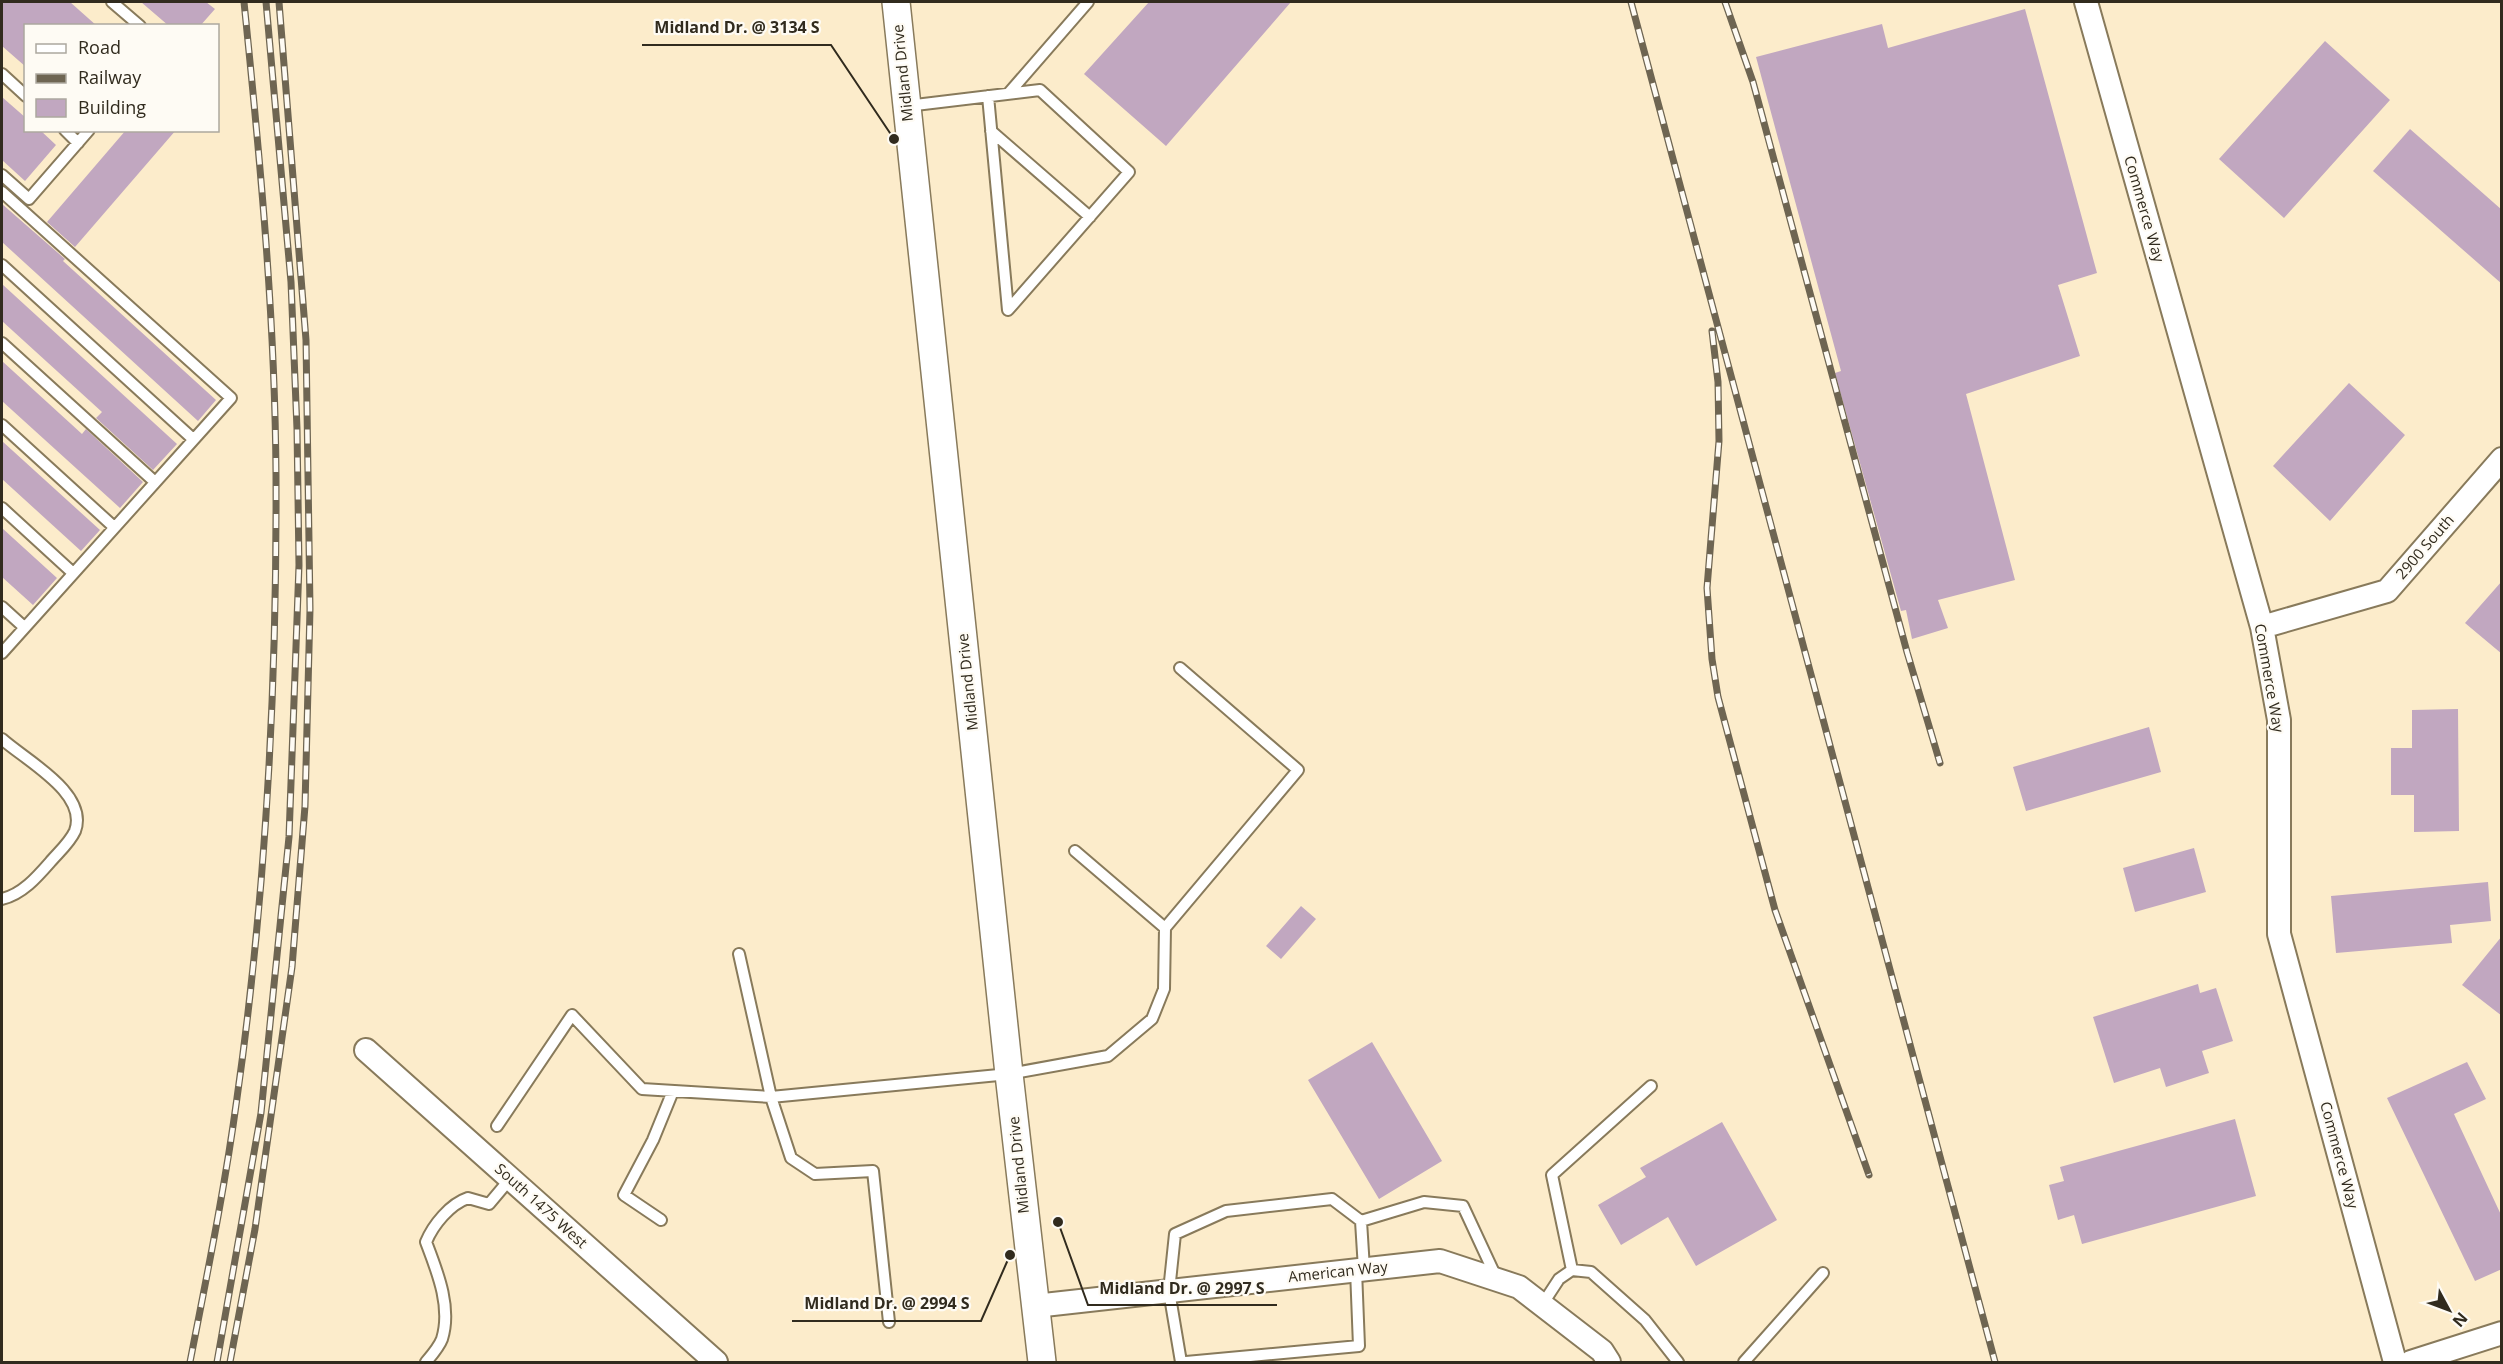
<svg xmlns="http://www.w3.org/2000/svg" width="2503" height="1364" font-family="'Open Sans',sans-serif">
  <rect width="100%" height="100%" fill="#fceccb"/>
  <path fill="#c1a7c0" d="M2 2H70L97 26H26V67L2 46Z
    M141 2H206L215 9 200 26H169Z
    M1149 2H1291L1166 146 1084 74Z
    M2025 9 2097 273 2058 285 2080 356 1966 394 2015 580 1938 600 1948 628 1912 639 1906 610 1901 611 1835 373 1841 371 1756 57 1882 24 1888 48Z
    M2325 41 2390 100 2284 218 2219 159Z
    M2 97 26 118V130H40L56 145 25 181 2 160Z
    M2410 129 2502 210V284L2373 171Z
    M126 130H176L75 247 47 222Z
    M2 204 65 259 63 261 216 400 198 421 2 242Z
    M2 284 177 444 153 470 96 418 102 412 2 321Z
    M2 361 82 434 86 429 143 482 120 508 2 401Z
    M2349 383 2405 435 2330 521 2273 466Z
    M2 441 100 530 81 551 2 479Z
    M2 528 57 578 33 605 2 577Z
    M2502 581V654L2465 623Z
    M2458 709 2459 831 2414 832V795H2391V748H2412V710Z
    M2149 727 2161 772 2026 811 2013 767Z
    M2194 848 2206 892 2135 912 2123 868Z
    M2488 882 2491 921 2450 925 2452 943 2336 953 2331 896Z
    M1301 906 1316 919 1281 959 1266 946Z
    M2502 936V1016L2462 985Z
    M2198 984 2200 993 2216 988 2233 1041 2202 1051 2209 1073 2166 1087 2160 1068 2114 1083 2093 1017Z
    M1372 1042 1442 1161 1379 1199 1308 1080Z
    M2467 1062 2486 1099 2454 1114 2502 1217V1269L2475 1281 2387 1098Z
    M2235 1119 2256 1196 2082 1244 2074 1215 2058 1220 2049 1185 2064 1181 2060 1167Z
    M1722 1122 1777 1220 1696 1266 1668 1217 1621 1245 1598 1205 1646 1177 1640 1168Z"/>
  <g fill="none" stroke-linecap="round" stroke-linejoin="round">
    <g stroke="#887a5b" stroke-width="14">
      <path id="service" d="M112 2 140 26
        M2 74 26 96
        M1008 94 1088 2
        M907 106 1040 90 1129 172 1008 310 988 96
        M65 130 78 143
        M991 131 1090 217
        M2 175 29 199 89 130
        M2 192 231 398 2 653
        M2 265 193 439
        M2 343 155 482
        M2 425 114 527
        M2 508 73 573
        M2 607 24 627
        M2 739C25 760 89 793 75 831 70 842 60 851 52 860 38 876 23 894 2 899
        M1165 928 1298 770 1180 668
        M739 954 771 1097 791 1158 815 1174 873 1171 889 1322
        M497 1126 572 1015 642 1089 771 1097 1009 1074 1108 1056 1152 1019 1164 989 1165 928 1075 851
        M661 1220 624 1195 653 1140 673 1091
        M1361 1221 1424 1202 1463 1206 1496 1277
        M1572 1270 1552 1175 1651 1086
        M1542 1305 1559 1279 1572 1270 1591 1272 1645 1320 1678 1362
        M426 1362C432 1355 439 1347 442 1339 452 1307 437 1271 426 1242 433 1225 450 1204 468 1198L489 1204 510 1179
        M1181 1362 1169 1291 1175 1234 1226 1211 1332 1199 1361 1221 1364 1269
        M1186 1362 1359 1346 1356 1270
        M1744 1362 1823 1273"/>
    </g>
    <g stroke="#887a5b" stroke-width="26">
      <path id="minor" d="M2086 2 2262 627 2279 720V934L2395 1362
        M2262 627 2387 591 2502 459
        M366 1050 716 1362
        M1035 1306 1440 1261 1519 1287 1602 1351 1609 1362
        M2411 1362 2502 1333"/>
    </g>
    <g stroke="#887a5b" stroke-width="30">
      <path id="tertiary" d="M896 2 1009 1074 1042 1362"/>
    </g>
    <use href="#service" stroke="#fff" stroke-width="10"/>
    <use href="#minor" stroke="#fff" stroke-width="22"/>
    <use href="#tertiary" stroke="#fff" stroke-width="27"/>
    <g stroke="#6e6552" stroke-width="7">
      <path id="rail" d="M1631 2 1995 1362
        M1725 2 1753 82 1907 652 1940 763
        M1712 331 1718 382 1719 441 1707 588 1712 659 1718 697 1775 910 1869 1175
        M190 1362C207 1275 225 1187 237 1098 266 893 277 682 276 475 275 316 260 159 244 2
        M217 1362 261 1113 289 837 299 565 297 429 291 282 266 2
        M230 1362 255 1229 292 967 305 806 310 609 306 340 279 2"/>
    </g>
    <use href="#rail" stroke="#fefbf4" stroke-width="4.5" stroke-dasharray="14" stroke-linecap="butt"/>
  </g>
  <g text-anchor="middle" stroke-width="4.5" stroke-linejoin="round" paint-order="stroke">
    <g font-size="15" fill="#312b1e" stroke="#fefbf4">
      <text transform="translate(903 73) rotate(-96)" y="5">Midland Drive</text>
      <text transform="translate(2144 209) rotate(74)" y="5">Commerce Way</text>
      <text transform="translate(2425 547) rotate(-49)" y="5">2900 South</text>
      <text transform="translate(2269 678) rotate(80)" y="5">Commerce Way</text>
      <text transform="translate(968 682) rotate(-96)" y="5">Midland Drive</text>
      <text transform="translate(2339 1155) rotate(75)" y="5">Commerce Way</text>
      <text transform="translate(1019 1165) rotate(-96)" y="5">Midland Drive</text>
      <text transform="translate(541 1206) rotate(42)" y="5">South 1475 West</text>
      <text transform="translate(1338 1272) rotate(-6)" y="5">American Way</text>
    </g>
  </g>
  <path fill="none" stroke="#312b1e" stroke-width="2" d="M894 139L831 45H642M1058 1222L1088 1305H1277M1010 1255L981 1321H792"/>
  <g fill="#312b1e" stroke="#fefbf4" stroke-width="2">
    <circle cx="894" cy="139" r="6"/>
    <circle cx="1058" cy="1222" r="6"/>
    <circle cx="1010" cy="1255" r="6"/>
  </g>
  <g font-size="16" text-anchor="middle" font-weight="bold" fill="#312b1e" stroke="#fefbf4" stroke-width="4.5" stroke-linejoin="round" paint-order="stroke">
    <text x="737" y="33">Midland Dr. @ 3134 S</text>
    <text x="1182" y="1294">Midland Dr. @ 2997 S</text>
    <text x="887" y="1309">Midland Dr. @ 2994 S</text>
  </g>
  <rect width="2503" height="1364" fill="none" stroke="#312b1e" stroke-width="6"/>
  <rect x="24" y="24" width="195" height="108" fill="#fefbf4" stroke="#aca89e" stroke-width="1.5"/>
  <rect x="36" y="44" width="30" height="9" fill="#ffffff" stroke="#aca89e" stroke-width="1.5"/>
  <text x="78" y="54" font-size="18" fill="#312b1e">Road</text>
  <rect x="36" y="74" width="30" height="9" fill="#6e6552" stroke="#aca89e" stroke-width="1.5"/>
  <text x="78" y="84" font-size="18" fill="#312b1e">Railway</text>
  <rect x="36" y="99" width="30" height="18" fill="#c1a7c0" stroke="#aca89e" stroke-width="1.5"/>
  <text x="78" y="114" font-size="18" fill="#312b1e">Building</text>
  <g transform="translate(2449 1310) rotate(131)" stroke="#fefbf4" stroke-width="4.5" paint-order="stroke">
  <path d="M0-4.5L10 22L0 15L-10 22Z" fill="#312b1e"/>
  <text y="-9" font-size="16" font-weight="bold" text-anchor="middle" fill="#312b1e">N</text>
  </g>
</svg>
